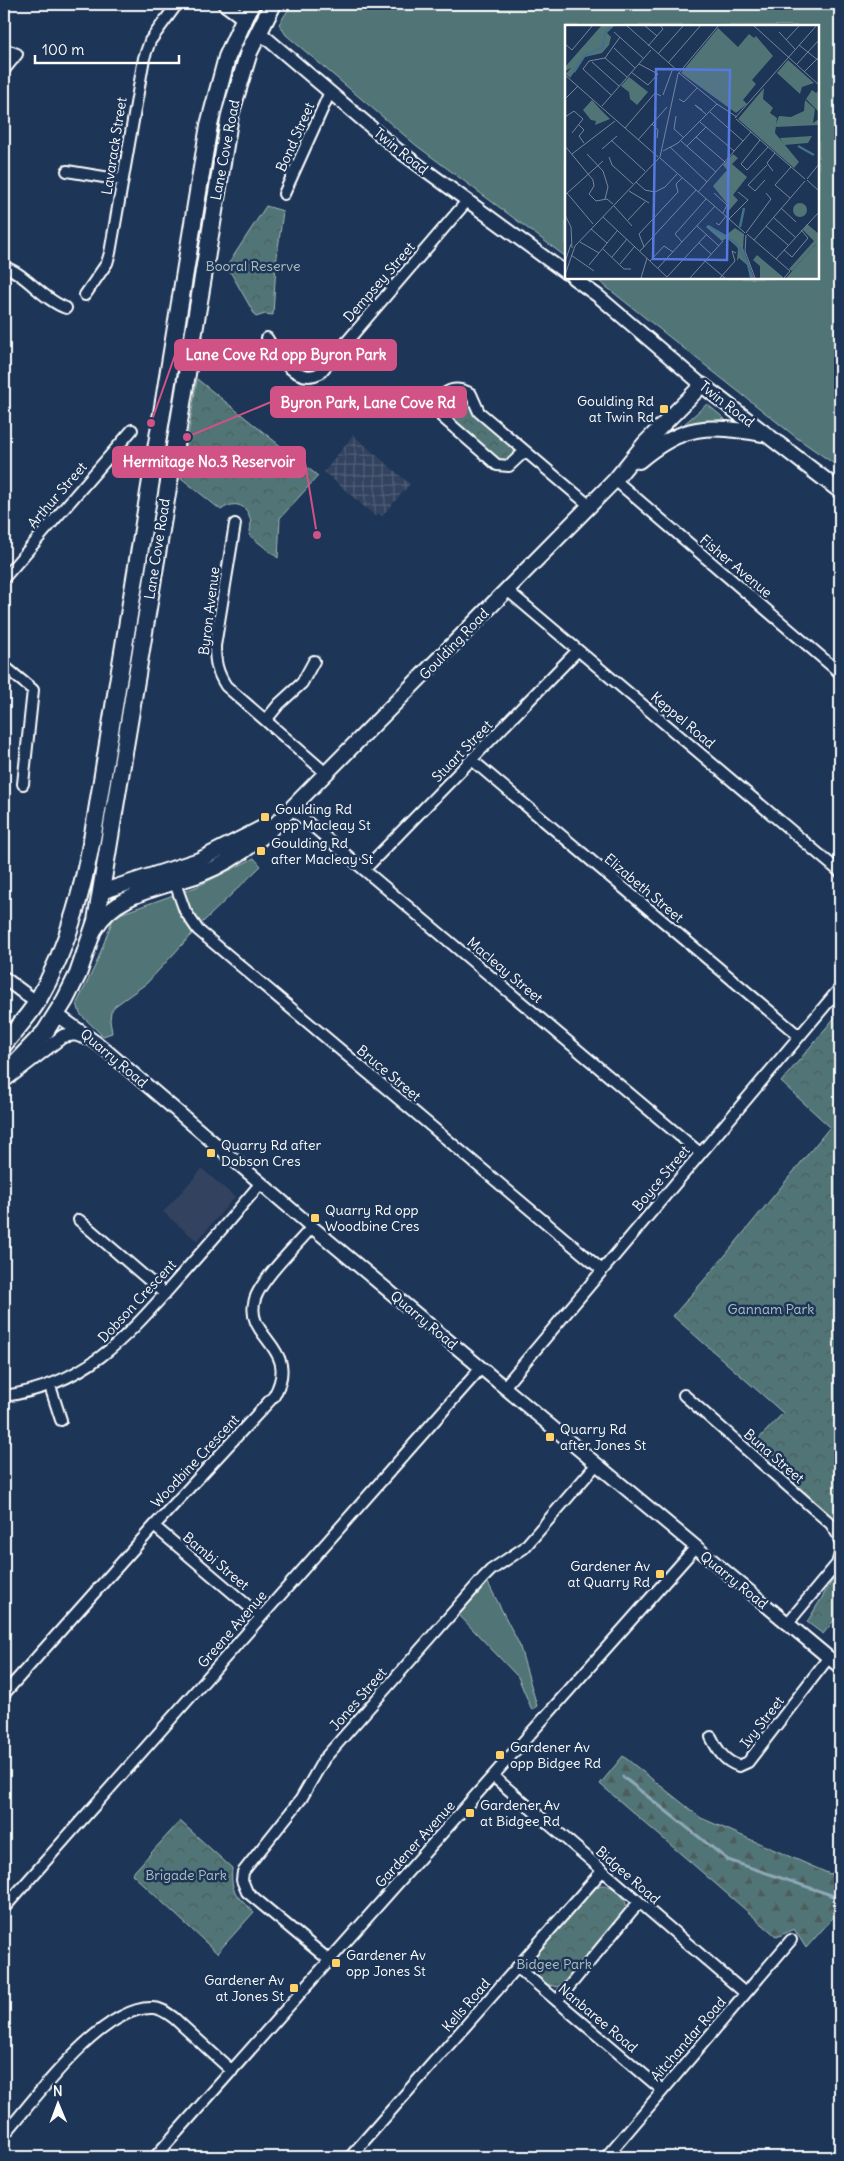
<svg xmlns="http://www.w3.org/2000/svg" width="844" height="2161" font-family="Delius,sans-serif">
  <defs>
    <pattern id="industrial-grid" width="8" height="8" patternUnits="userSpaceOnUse" patternTransform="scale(1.25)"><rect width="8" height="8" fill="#33435f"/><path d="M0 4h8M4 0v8" fill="none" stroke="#525f77"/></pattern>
    <pattern id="forest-firs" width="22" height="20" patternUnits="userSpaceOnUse" patternTransform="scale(1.25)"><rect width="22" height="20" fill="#517576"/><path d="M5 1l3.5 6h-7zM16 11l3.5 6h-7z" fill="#4e5c5d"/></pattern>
    <pattern id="park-crowns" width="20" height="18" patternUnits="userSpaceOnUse" patternTransform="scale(1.25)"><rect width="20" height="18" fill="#517576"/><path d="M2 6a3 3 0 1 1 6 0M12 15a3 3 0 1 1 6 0" fill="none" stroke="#4e5c5d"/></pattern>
  </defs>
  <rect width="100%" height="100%" fill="#1d3557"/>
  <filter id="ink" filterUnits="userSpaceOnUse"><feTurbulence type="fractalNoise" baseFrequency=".02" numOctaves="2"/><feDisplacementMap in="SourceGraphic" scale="10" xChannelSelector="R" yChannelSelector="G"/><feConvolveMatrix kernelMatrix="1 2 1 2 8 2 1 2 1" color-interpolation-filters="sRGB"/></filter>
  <g filter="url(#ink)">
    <path fill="#33435f" d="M202 1169 235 1197 197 1241 163 1212Z"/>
    <path fill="url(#industrial-grid)" d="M353 435 410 484 382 516 378 513 375 516 324 472Z"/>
    <path fill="#517576" stroke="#a8baba" d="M292 4H840V468L797 438 595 278H818V26H566V257L417 146 286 35 279 24Z
      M707 404 725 419 683 425Z
      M254 858 261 866 203 922 147 983 115 1006 111 1012 110 1020 112 1033 103 1036 80 1014 77 1003 96 964 114 916 196 887Z
      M488 1583 519 1644 537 1706 532 1710 518 1677 459 1615Z"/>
    <path fill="url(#forest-firs)" stroke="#a8baba" d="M623 1756 701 1818 830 1874 840 1870V1910L806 1948 794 1929 777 1937 600 1784Z"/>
    <path fill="url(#park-crowns)" stroke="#a8baba" d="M266 206 283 211 276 264 273 315 265 314 256 317 227 266Z
      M197 379 318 476 280 518 278 558 249 535C256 514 241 495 221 510L181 478Z
      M458 393 466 397 515 448 516 454 510 461 501 462C489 452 444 421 443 407 443 403 446 399 448 396Z
      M840 1011V1527L836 1521 751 1447 783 1413 673 1316 723 1258 830 1127 781 1082Z
      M840 1568V1613L823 1634 807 1622Z
      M180 1821 232 1868C230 1892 237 1897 254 1912L217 1953 132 1874Z
      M601 1885C613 1884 628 1898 627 1911L567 1982 557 1987 546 1984 531 1971 534 1955 593 1889Z"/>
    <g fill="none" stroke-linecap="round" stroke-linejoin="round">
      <path stroke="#8fa9b8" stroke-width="3" d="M623 1777 728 1860 840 1898"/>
      <g stroke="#fff" stroke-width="14">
        <path id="minor" d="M4 49 17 54 4 70
          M67 171 122 180
          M284 194 330 92
          M4 267C24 272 43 300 66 308
          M85 295 107 263 110 253 144 58 150 41 177 4
          M267 338C277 356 296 385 320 373L467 201
          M525 451 509 466 497 465 442 417C433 395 452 382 471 394L479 412 590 506
          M615 480 840 673
          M235 524 215 646C215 662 217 672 226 686L327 774
          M4 578 132 430
          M507 590 840 872
          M4 666 33 690 23 784
          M266 720 279 704 302 683 314 661
          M472 760 799 1036
          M292 809 700 1153
          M364 870 578 650
          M175 883 185 911 198 930 602 1270
          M79 1220 165 1294
          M50 1386 61 1420
          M504 1387 840 988
          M684 1395 831 1524 838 1535 840 1542
          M4 1396C90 1384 129 1334 184 1272 210 1243 236 1213 261 1183
          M154 1526 261 1617
          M787 1624 837 1564 840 1554
          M4 1694 154 1526 274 1396C302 1346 243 1339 255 1299 262 1278 297 1245 312 1227
          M711 1737C718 1751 724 1761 739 1766L748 1762 829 1657
          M494 1777 745 1993
          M4 1908 481 1368
          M329 1960 247 1892 242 1880 243 1872 301 1799 324 1759 483 1578 491 1570 524 1548 596 1465
          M517 1967 662 2090
          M557 2001 639 1902
          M4 2135C35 2099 102 2005 153 2008 161 2008 167 2013 174 2018L232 2071
          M155 2157 695 1548
          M350 2157 602 1871
          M606 2157 791 1940"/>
      </g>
      <g stroke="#fff" stroke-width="16">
        <path id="tertiary" d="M224 4 243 18
          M258 31 398 150 566 273
          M573 278 598 296 702 385
          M4 978 36 1002
          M56 1014 101 1046 312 1227 840 1667
          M7 1079 63 1036 75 1034 86 1038"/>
      </g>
      <g stroke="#fff" stroke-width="18">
        <path id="secondary" d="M639 461C684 423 708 425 763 434
          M101 892 199 860 264 827
          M95 929C116 892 164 888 201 874 224 865 247 850 266 834L615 480 645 443 702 385 840 491"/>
      </g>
      <g stroke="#fff" stroke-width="20">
        <path id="trunk" d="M4 1044C15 1030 28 1017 37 1002 70 945 85 881 96 817L209 125 227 57 251 4
          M4 1075 45 1032 65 1000 78 974 96 921 230 115 249 52 273 4"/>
      </g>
      <use href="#minor" stroke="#1d3557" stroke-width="10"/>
      <use href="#tertiary" stroke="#1d3557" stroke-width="12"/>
      <use href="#secondary" stroke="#1d3557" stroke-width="14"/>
      <use href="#trunk" stroke="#1d3557" stroke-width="16"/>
    </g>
  </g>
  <g fill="#ffd166" stroke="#1d3557" stroke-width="2">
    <rect x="659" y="404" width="10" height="10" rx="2.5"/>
    <rect x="260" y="812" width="10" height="10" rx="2.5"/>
    <rect x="256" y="846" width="10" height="10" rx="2.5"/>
    <rect x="206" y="1148" width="10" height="10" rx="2.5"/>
    <rect x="310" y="1213" width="10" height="10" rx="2.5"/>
    <rect x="545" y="1432" width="10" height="10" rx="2.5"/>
    <rect x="655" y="1569" width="10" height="10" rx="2.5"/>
    <rect x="495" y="1750" width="10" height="10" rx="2.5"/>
    <rect x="465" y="1808" width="10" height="10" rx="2.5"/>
    <rect x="331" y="1958" width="10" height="10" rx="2.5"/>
    <rect x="289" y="1983" width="10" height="10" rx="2.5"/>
  </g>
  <g text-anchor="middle" stroke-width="5" stroke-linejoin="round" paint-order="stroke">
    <g font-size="14" fill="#fff" stroke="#1d3557">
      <text transform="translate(295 137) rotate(-66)" y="5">Bond Street</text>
      <text transform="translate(114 146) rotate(-81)" y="5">Lavarack Street</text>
      <text transform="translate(225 150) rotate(-79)" y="5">Lane Cove Road</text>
      <text transform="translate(401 151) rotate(39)" y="5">Twin Road</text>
      <text transform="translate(379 282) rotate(-49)" y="5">Dempsey Street</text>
      <text transform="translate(727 404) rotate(38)" y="5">Twin Road</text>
      <text transform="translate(57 495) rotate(-49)" y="5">Arthur Street</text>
      <text transform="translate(157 549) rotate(-81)" y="5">Lane Cove Road</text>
      <text transform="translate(736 566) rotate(40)" y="5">Fisher Avenue</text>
      <text transform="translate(209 611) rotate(-83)" y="5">Byron Avenue</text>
      <text transform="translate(454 644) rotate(-46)" y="5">Goulding Road</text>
      <text transform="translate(683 720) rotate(40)" y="5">Keppel Road</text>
      <text transform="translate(462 751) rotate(-46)" y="5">Stuart Street</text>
      <text transform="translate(644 888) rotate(40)" y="5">Elizabeth Street</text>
      <text transform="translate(505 970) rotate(40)" y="5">Macleay Street</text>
      <text transform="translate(114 1058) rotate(40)" y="5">Quarry Road</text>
      <text transform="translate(389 1073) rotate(40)" y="5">Bruce Street</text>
      <text transform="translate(661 1178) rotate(-50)" y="5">Boyce Street</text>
      <text transform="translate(137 1301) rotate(-47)" y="5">Dobson Crescent</text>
      <text transform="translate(424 1320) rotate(40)" y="5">Quarry Road</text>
      <text transform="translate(774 1456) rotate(41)" y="5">Buna Street</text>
      <text transform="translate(195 1461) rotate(-47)" y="5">Woodbine Crescent</text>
      <text transform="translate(216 1561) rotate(40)" y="5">Bambi Street</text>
      <text transform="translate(734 1580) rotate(39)" y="5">Quarry Road</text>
      <text transform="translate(232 1629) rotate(-49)" y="5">Greene Avenue</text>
      <text transform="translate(358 1699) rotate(-49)" y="5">Jones Street</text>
      <text transform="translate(762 1722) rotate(-52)" y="5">Ivy Street</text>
      <text transform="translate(415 1844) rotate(-48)" y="5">Gardener Avenue</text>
      <text transform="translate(628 1875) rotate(41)" y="5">Bidgee Road</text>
      <text transform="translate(466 2005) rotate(-49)" y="5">Kells Road</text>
      <text transform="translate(598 2018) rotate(40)" y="5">Nanbaree Road</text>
      <text transform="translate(688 2039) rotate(-49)" y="5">Aitchandar Road</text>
    </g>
    <g font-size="14" fill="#b1c1c1" stroke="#1d3557">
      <text x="253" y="271">Booral Reserve</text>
      <text x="771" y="1314">Gannam Park</text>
      <text x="186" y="1880">Brigade Park</text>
      <text x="554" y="1969">Bidgee Park</text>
    </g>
    <g font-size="14" fill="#fff" stroke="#1d3557" text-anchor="start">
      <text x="654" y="406" text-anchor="end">Goulding Rd<tspan x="654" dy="16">at Twin Rd</tspan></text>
      <text x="275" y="814">Goulding Rd<tspan x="275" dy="16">opp Macleay St</tspan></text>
      <text x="271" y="848">Goulding Rd<tspan x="271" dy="16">after Macleay St</tspan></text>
      <text x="221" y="1150">Quarry Rd after<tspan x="221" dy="16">Dobson Cres</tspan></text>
      <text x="325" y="1215">Quarry Rd opp<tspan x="325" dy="16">Woodbine Cres</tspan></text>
      <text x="560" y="1434">Quarry Rd<tspan x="560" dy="16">after Jones St</tspan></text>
      <text x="650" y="1571" text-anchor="end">Gardener Av<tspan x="650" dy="16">at Quarry Rd</tspan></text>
      <text x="510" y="1752">Gardener Av<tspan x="510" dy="16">opp Bidgee Rd</tspan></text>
      <text x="480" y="1810">Gardener Av<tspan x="480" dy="16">at Bidgee Rd</tspan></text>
      <text x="346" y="1960">Gardener Av<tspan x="346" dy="16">opp Jones St</tspan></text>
      <text x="284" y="1985" text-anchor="end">Gardener Av<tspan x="284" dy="16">at Jones St</tspan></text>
    </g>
  </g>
  <g transform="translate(565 25)">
    <rect width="254" height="254" fill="#1d3557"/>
    <path d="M153 3 173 22 184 9 189 13 191 11 208 31 187 55 191 59 178 75 182 79 171 88 116 48ZM223 35 249 58 237 62 235 69 212 48ZM247 65 251 68 254 65V87L241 74ZM240 75 250 84 248 98 254 94V100L210 102 214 91 226 92 239 86ZM247 111 243 118 219 120 215 113ZM228 185a7 7 0 1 1 14 0a7 7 0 1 1-14 0Z" fill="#517576"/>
    <path d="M143 200 161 210 170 203 179 209 178 223 189 253H185L182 240 174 233 172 236 173 223 162 213 157 216 141 202Z" fill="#517576"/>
    <path d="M250 220 254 222V253H221Z" fill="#517576"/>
    <path d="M37 0H50L42 8 46 12 44 20 37 28 20 32 5 53 1 49 6 43 0 46V42ZM64 52 83 67 72 80 65 74 64 67 56 61ZM199 63 198 74 205 80 208 83 205 88 212 93 210 108 234 137 229 143 173 94ZM27 75 35 84 45 94 30 100 31 96 26 95 18 85ZM168 129 173 133 167 139 182 152 168 170 173 175 161 189 163 180 148 161 162 145 158 140ZM242 199 254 209V222L250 220 227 246 224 244 249 216 238 205ZM192 230 218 252V253H195V241L188 235Z" fill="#517576"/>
    <path fill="none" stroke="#447089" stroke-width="2.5" d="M9 47 19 31 38 22 40 8 47 0M233 121 249 130M143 201 171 218 183 239 187 253M175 202 179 183"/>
    <path fill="none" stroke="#77869a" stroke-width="1" d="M61 0 113 46M79 0 92 11M188 0 254 60M49 7 78 33M214 7 230 24M221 15 235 0M0 19 7 25 28 0M234 20 254 36M83 21 98 4 95 0M49 23 70 43M93 29 118 1M40 33 62 52M27 37 54 61M103 38 136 0M231 40 254 15M66 47 83 60 93 49 74 39M239 47 254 32M114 48 152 79M0 50 35 81M46 70 18 44 24 36 40 33 55 12M98 70 108 43M0 74 13 61M114 74 119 77 132 63M35 81 93 132M37 81 86 25M137 85 130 80 142 90M145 87 178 116M111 91 109 104 118 112M0 92 9 86 18 94 7 108M170 93 252 0M171 94 240 154M135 97 169 126M87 99 93 105 92 113M14 100 19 105 14 111 19 118M60 103 90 68 96 71M131 112 160 137M46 115 80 146M73 115 102 82M195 115 176 139 182 145 203 122M116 116 151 147M0 121 28 155 29 161 24 169 31 176 42 174 48 179M122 121 141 102M105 122 142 157M37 124 52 111M98 126 113 118 152 79 172 92M7 129 50 96M22 129 38 146 43 162 40 174M44 132 47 140 68 159M95 133 180 208M208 146 202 138 210 128M242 154 254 139M200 155 190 166 183 160 202 140M242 155 254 166M71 157 80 165 90 167 100 162 112 149M64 166 84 178M133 167 186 107M2 168 28 199M149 168 162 180 158 188M0 170 38 136M225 173 210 160 226 142M49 181 67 201M216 183 231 197M0 190 6 202 7 223M38 192 102 252M208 192 230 212M164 194 183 175 173 167M63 195 80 177M151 198 154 200 161 191M132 201 154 221M201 201 223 220M26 204 42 218M181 208 206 174 201 168M182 209 225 246 219 253M181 210 180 226 190 253M189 215 240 156M15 217 34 228M117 217 110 209 141 174M134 218 146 229M79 222 74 209 113 167 111 159 117 153M38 224 59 244H66M219 225 227 232 243 213 236 205M75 226 131 165M6 230 29 246M47 232 62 214M211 234 254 187M85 236 99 221 108 227M140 236 160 253M0 237 6 219M55 239 70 221M24 240 52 206M93 243 150 181M0 250 10 221 95 132 113 49 154 0M102 252 141 210M76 253 82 233M125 253 158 216M155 253 170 236 167 226 171 228"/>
    <path fill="#567ae2" fill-opacity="0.15" stroke="#567ae2" stroke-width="2.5" d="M91 44 165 45 162 235 88 234Z"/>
    <rect width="254" height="254" fill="none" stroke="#fff" stroke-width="2.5"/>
  </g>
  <path fill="none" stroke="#d15284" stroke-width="2" d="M151 423L175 355M187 437L271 402M317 535L305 462"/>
  <g fill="#d15284" stroke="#1d3557" stroke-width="2">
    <circle cx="151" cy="423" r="5"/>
    <circle cx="187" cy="437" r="5"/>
    <circle cx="317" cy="535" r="5"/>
  </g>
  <g fill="#d15284" stroke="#d15284" stroke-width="2">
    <rect x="175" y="340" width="221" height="30" rx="5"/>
    <rect x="271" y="387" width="195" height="30" rx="5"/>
    <rect x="113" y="447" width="192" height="30" rx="5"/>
  </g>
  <g font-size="15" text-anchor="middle" font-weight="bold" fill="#fff">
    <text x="286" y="360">Lane Cove Rd opp Byron Park</text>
    <text x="368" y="408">Byron Park, Lane Cove Rd</text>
    <text x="209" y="467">Hermitage No.3 Reservoir</text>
  </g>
  <rect width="844" height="2161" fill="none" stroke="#1d3557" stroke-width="20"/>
  <rect x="10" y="10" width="824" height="2141" fill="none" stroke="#fff" stroke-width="2" filter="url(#ink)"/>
  <g transform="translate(58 2104) rotate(359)" stroke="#1d3557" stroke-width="4" paint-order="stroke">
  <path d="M0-4L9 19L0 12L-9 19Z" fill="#ffffff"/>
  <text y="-8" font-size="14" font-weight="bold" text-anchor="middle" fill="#ffffff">N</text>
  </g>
  <path d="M35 55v8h144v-8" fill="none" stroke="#ffffff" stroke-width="2.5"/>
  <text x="42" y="55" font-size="15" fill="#ffffff" stroke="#1d3557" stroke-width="4" paint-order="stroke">100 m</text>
</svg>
